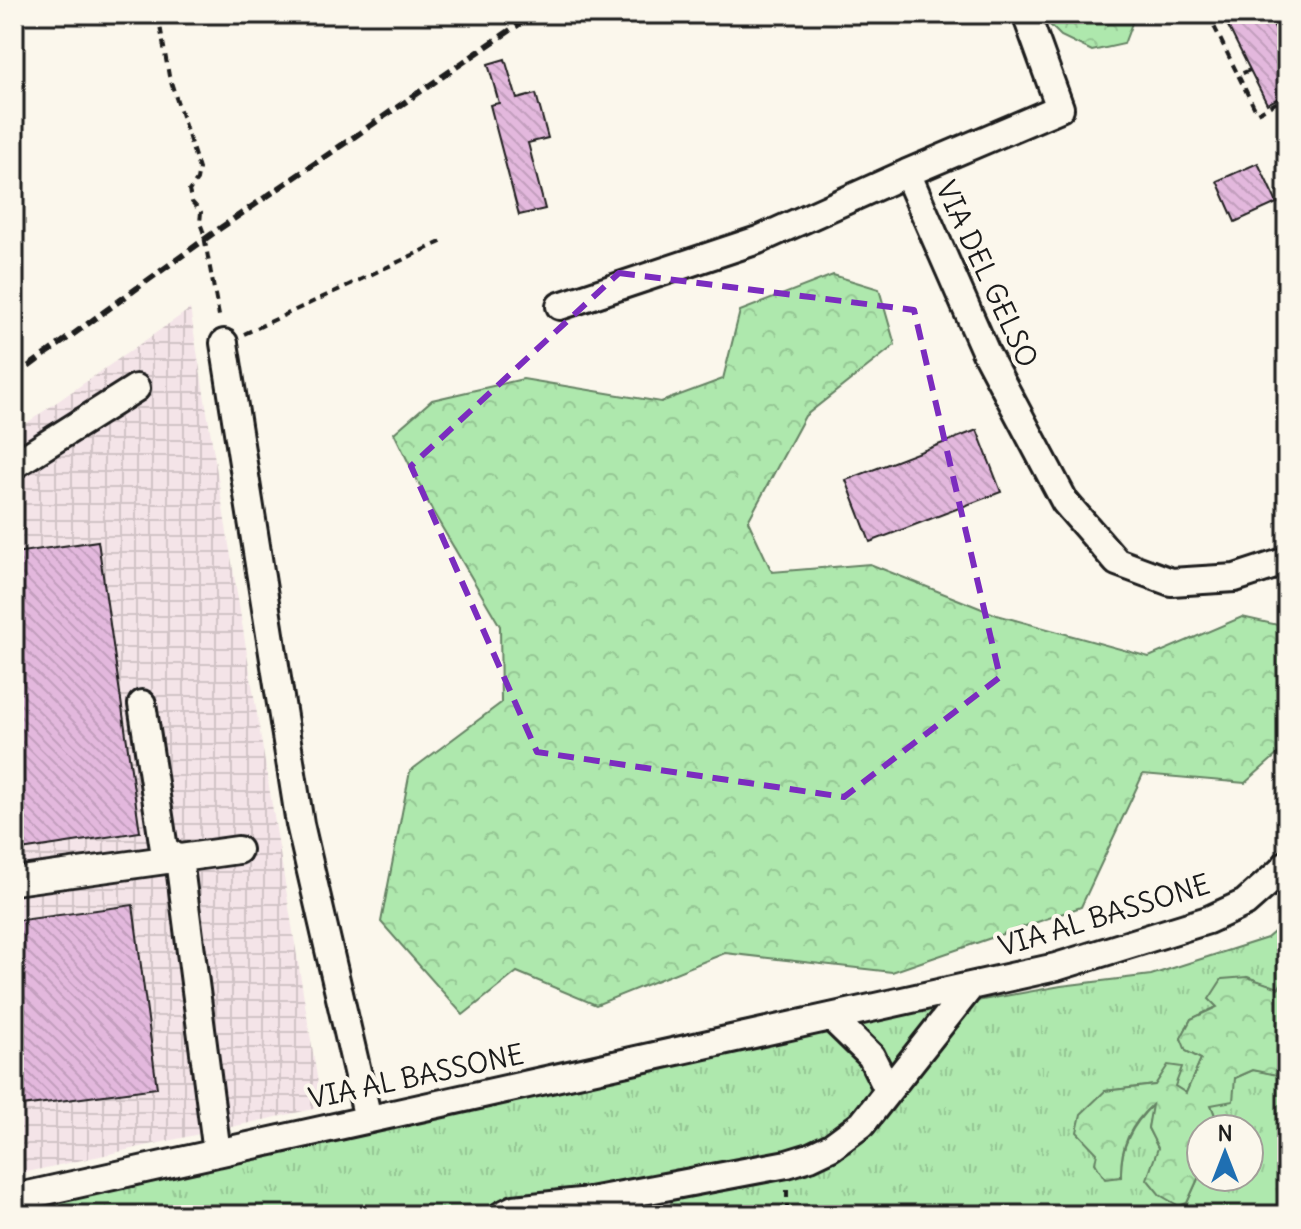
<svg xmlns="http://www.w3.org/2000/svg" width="1301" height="1229" font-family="Delius,sans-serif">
  <defs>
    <pattern id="industrial-grid" width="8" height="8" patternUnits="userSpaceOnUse" patternTransform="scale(2)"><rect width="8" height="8" fill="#f4e4e8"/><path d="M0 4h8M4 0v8" fill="none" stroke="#d1c3c6"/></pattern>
    <pattern id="grass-tufts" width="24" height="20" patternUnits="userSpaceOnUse" patternTransform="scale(2)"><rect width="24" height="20" fill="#aee8ad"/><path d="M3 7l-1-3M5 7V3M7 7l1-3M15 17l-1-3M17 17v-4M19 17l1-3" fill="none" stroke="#95c694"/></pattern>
    <pattern id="forest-crowns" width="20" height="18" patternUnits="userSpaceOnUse" patternTransform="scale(2)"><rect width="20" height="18" fill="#aee8ad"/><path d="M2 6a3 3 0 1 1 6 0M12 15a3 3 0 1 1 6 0" fill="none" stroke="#95c694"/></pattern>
    <pattern id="building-back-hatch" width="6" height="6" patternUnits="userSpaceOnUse" patternTransform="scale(2)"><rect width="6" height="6" fill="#e3b8dd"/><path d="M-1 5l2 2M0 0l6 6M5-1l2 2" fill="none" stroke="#c29ebd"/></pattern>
  </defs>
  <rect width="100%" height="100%" fill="#fbf7ec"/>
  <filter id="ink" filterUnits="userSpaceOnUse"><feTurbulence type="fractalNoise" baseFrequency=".0125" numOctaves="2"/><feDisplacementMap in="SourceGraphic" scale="16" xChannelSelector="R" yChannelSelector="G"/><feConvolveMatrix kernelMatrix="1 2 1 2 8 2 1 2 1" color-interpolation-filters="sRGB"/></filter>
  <g filter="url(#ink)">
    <path fill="url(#industrial-grid)" d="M190 309 322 1107 14 1175V432Z"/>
    <path fill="url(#grass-tufts)" stroke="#658264" stroke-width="2" d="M1287 921V972L1279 989 1247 977 1217 1007 1191 1019 1181 1039 1201 1059 1186 1093 1174 1086 1155 1085 1105 1091 1121 1177C1120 1146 1132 1125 1153 1104L1148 1128 1187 1203 1201 1172V1177H1249V1129H1220L1211 1105 1235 1078 1253 1070 1287 1076V1138L1278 1215H672L669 1172 587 1187 520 1197 474 1215H14V1208L484 1108 810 1031 1061 986 1151 975 1267 938Z"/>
    <path fill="url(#forest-crowns)" stroke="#658264" stroke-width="2" d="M1039 14H1135V15L1124 44 1092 51 1061 36Z
      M833 275 879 289 895 345 805 416 748 521 772 572 870 564 997 615 1149 657 1242 617 1287 627V746L1245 783 1143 774 1081 907 892 972 725 953 596 1005 517 972 463 1015 381 922 410 771 501 703 500 626 433 512 394 433 432 400 523 379 661 402 723 379 740 311Z
      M1287 972V1077L1253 1070 1235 1078 1233 1101 1211 1105 1220 1129H1201V1172L1187 1203 1179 1206 1160 1195 1147 1179 1158 1148 1148 1128 1152 1105C1130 1125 1120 1147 1121 1177L1105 1179 1095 1163 1097 1153 1077 1132 1081 1114 1105 1091 1155 1085 1168 1065 1182 1067 1175 1086 1186 1093 1201 1059 1186 1051 1181 1038 1191 1019 1217 1007 1209 999 1222 979 1247 977 1279 988Z"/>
    <path fill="url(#building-back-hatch)" stroke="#1c1c1c" stroke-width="2" d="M1222 14H1268L1278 34 1287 30V94L1267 104Z
      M505 59 517 99 536 94 548 138 528 143 545 209 519 215 490 105 499 103 488 64Z
      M1258 163 1277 203 1235 222 1217 181Z
      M977 430 1001 492 870 542 846 480Z
      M98 541 140 832 14 851V553Z
      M133 905 157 1088 14 1107V921Z"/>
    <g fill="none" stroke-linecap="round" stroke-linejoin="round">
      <g stroke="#1c1c1c" stroke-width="32">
        <path id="minor" d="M907 173 1060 108 1026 14
          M560 306 758 240 907 173 986 353 1065 502 1117 562 1171 582 1235 578 1287 561
          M224 343 300 824 368 1119
          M14 465 136 388
          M142 704 164 849 179 859 217 1153
          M14 881 238 850
          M831 1017 871 1056 888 1090
          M14 1198 1056 967 1208 920 1245 903 1281 871 1287 864
          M502 1215 514 1209 590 1201 787 1164 810 1157 831 1147 862 1124 971 986"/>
      </g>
      <path stroke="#1c1c1c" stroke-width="4" stroke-dasharray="8 6" stroke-linecap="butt" d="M158 14 169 76 199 169 197 180 189 191 192 202 201 212 200 223 203 231 220 321
        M1208 14 1238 75
        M1250 70 1238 75 1257 113 1287 97
        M244 334 445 240
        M787 1190V1215"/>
      <use href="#minor" stroke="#fbf7ec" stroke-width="26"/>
      <path stroke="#1c1c1c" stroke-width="6" stroke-dasharray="12 6" stroke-linecap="butt" d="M14 377 219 229 534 14"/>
    </g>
  </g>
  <path fill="none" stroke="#7b2cbf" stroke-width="6" stroke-dasharray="16 10" stroke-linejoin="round" d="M619 273 914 310 1000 677 844 797 537 752 411 466Z"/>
  <g text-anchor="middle" stroke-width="8" stroke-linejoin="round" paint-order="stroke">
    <g font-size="28" fill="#1c1c1c" stroke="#fbf7ec">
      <text transform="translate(987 274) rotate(65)" y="10">VIA DEL GELSO</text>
      <text transform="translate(1104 915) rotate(-17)" y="10">VIA AL BASSONE</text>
      <text transform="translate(416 1076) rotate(-12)" y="10">VIA AL BASSONE</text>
    </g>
  </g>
  <rect width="1301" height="1229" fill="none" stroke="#fbf7ec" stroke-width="48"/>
  <rect x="24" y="24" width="1253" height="1181" fill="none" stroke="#1c1c1c" stroke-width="3" filter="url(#ink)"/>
  <g transform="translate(1225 1153)"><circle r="38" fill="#fbf7ec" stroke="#a29f99" stroke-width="2"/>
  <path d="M0-6L14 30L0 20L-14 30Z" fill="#1f6fb2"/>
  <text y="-12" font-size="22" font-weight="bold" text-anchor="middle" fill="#1c1c1c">N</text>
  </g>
</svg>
